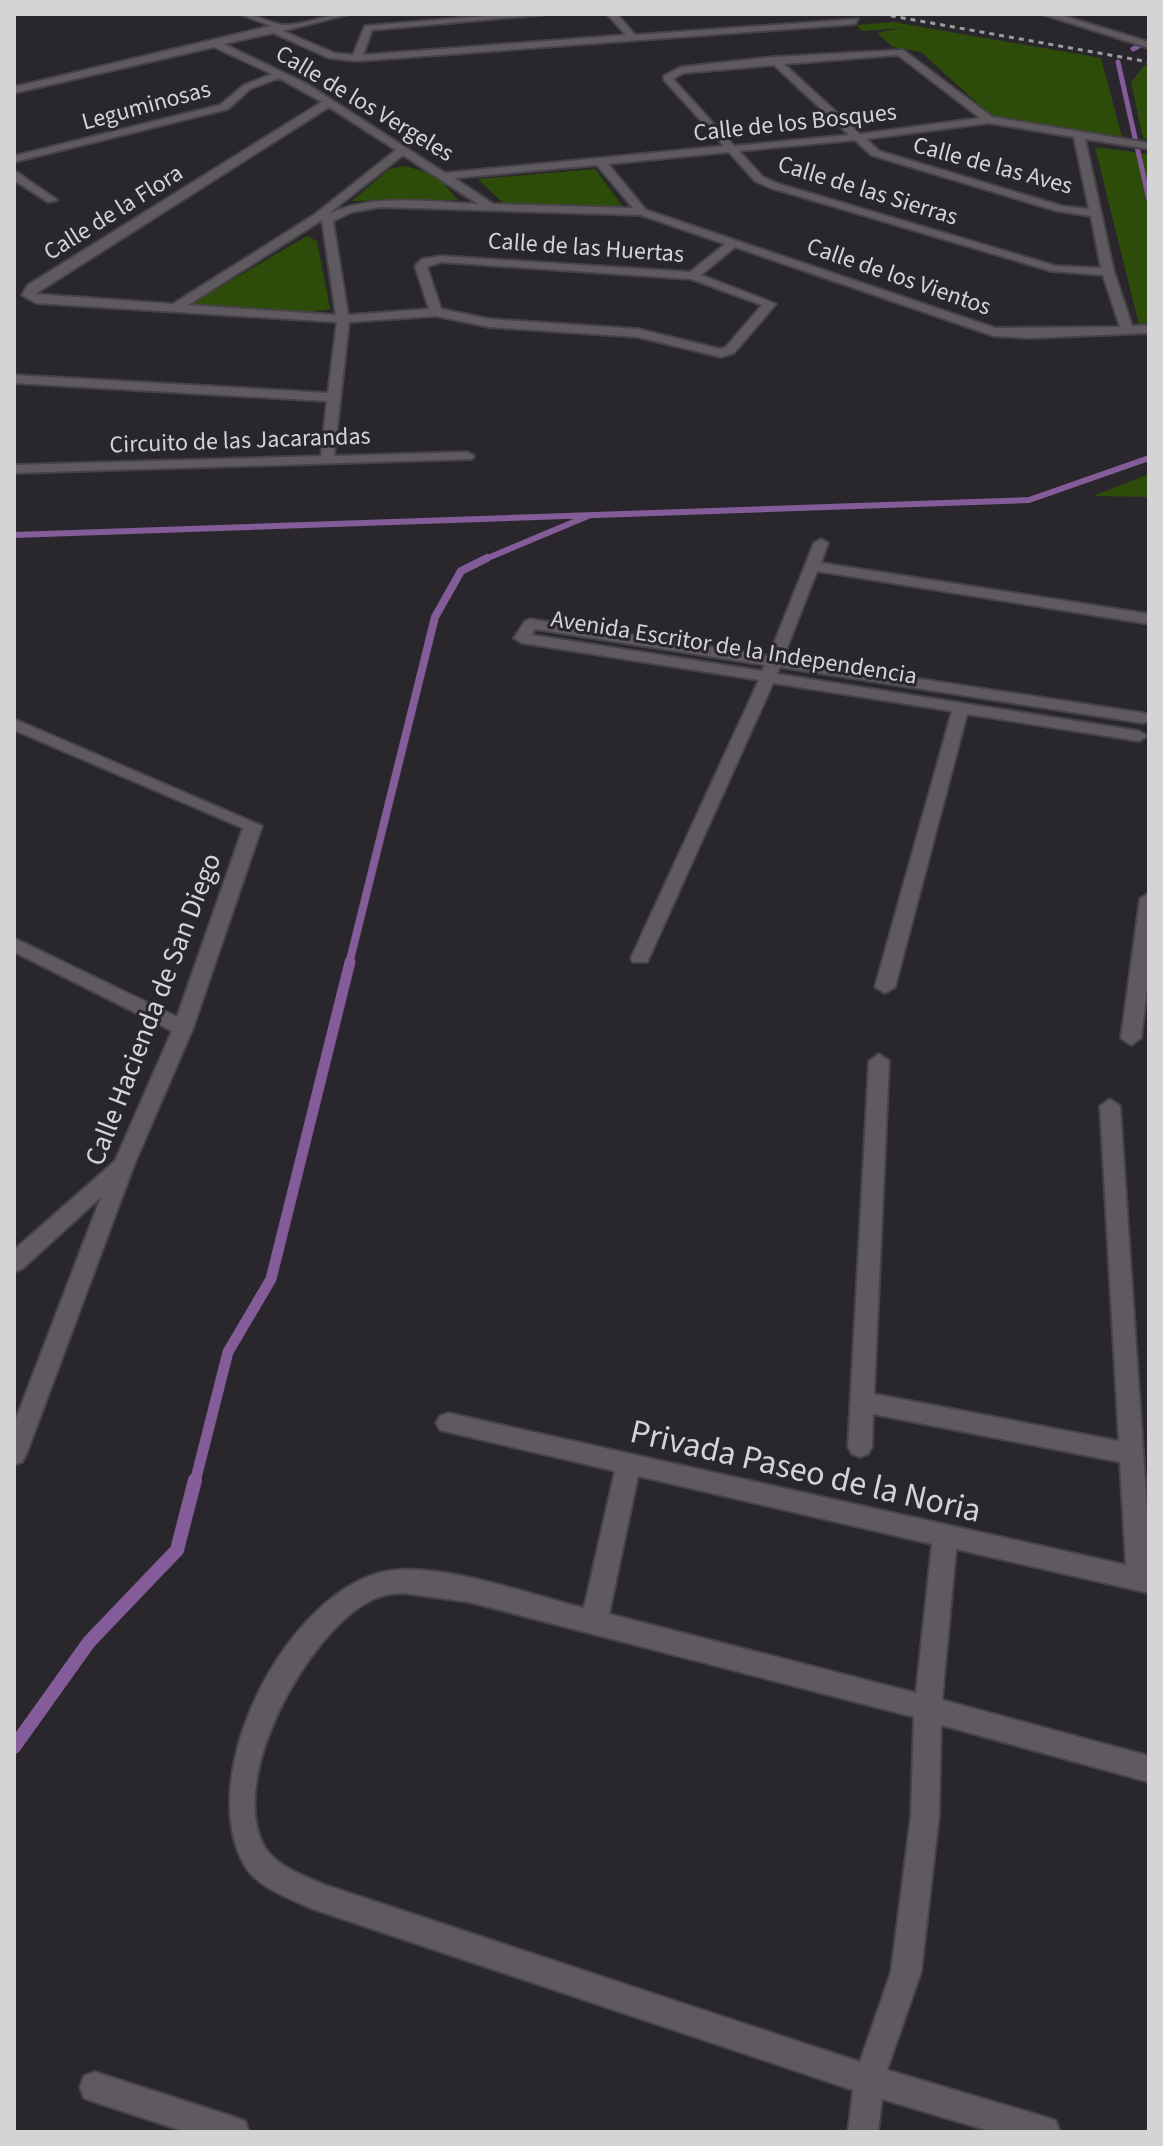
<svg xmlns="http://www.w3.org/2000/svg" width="1163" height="2146" font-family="'Source Sans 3',sans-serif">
  <rect width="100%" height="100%" fill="#2a272c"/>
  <path fill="#2e4c09" d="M893 22 1101 58 1122 137 994 118 921 52 893 47 877 33 902 28 862 31 857 25Z
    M1145 65 1149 66V139H1143L1131 82Z
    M1095 147 1149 154V324L1139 325Z
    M405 166 436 175 458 200 352 201 389 169Z
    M595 169 623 207 503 203 478 179Z
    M307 236 317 241 330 309 305 313 191 304Z
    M1149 474V497L1093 496Z"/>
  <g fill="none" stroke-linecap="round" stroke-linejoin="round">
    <path stroke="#855c9a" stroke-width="5" d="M1133 49 1149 41
      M1118 62 1149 200"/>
    <path stroke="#855c9a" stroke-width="6" d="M14 535 1029 500 1149 458
      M483 560 588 516"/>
    <path stroke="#855c9a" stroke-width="8" d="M349 964 435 617 461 571 487 558"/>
    <path stroke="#855c9a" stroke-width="11" d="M195 1482 228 1352 271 1279 350 962"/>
    <path stroke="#855c9a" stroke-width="14" d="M14 1747 89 1642 177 1550 195 1480"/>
    <g stroke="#454346" stroke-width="4">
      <path id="minor" d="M240 14C257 14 270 24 284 25 303 26 327 14 349 14L283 31 334 53 353 55 365 26 510 14H549L372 30 363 55 626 35 607 14H617L635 35 858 19 855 24 357 61 329 58 273 33 224 44 307 84 445 173 724 146 664 80V76L681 67 774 57 903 50 992 117 1149 143V149L1085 139 1114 272 1132 326 1149 325V333L1030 338 994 336 735 247 701 275 776 304 734 353 721 357 638 337 489 327 436 316 349 322 334 456 467 452 474 456 472 459 14 473V465L321 456 327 401 14 383V375L328 393 337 322 36 303 22 295 28 285 322 102 279 78 250 89 228 109 14 162V156L220 105 244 85 272 74 214 47 14 93V87L271 26ZM898 55 980 118 860 134 784 64ZM774 65 849 135 734 146 673 79 683 73ZM329 107 396 150 314 215 173 304 35 294ZM989 123 1074 137 1089 209 1062 206 879 151 866 139ZM855 140 871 155 1057 211 1091 216 1101 268 1056 266 779 184 763 177 739 151ZM729 152 755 181 771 188 1051 271 1103 275 1120 327 995 328 646 210 608 164ZM403 155 478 204C428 202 375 193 328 214ZM597 165 633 208 493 204 454 178ZM381 207 641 215 725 244 690 272 441 256 422 259 415 266 429 309 348 315 333 221 352 212ZM322 220 336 315 188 305ZM441 262 691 279 762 305 726 347 720 349 638 329 489 319 441 309 427 267Z
        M1042 14H1057L1149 42V48Z
        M14 172 18 173 57 200 48 202 14 180Z
        M821 539 828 543 821 563 1149 614V624L817 571 783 658 1143 713 1149 715V721L1143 723 780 667 777 674 1139 731 1147 736 1139 741 967 714 895 987 885 993 875 987 952 711 773 683 649 958 647 962H633L631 958 759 680 522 643 514 638 525 621 530 619 769 656 814 543ZM535 629 765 665 762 671 532 635Z
        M14 719 262 826 193 1028 134 1165 26 1455 22 1462 14 1465V1424L101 1197 22 1269 14 1272V1250L115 1161 172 1031 14 952V938L177 1017 243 828 14 730Z
        M1149 893V972L1141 1038 1131 1045 1121 1038 1140 899Z
        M879 1054 889 1061 874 1394 1119 1441 1100 1106 1110 1099 1120 1106 1149 1541V1593L956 1549 942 1700 1149 1756V1782L941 1725 939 1816 921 1972 887 2070 1045 2117 1056 2121 1060 2132H993L882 2099 878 2132H848L853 2090 310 1908C288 1897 258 1888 245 1866 192 1775 288 1589 388 1571 442 1562 530 1595 584 1608L615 1471 440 1430 436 1423 440 1416 448 1413 1126 1565 1120 1462 873 1414 872 1447 868 1454 860 1457 852 1454 848 1447 869 1061ZM638 1476 932 1544 916 1693 609 1614ZM403 1593 469 1602 914 1717 911 1816 891 1972 860 2062 325 1885C305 1876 276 1867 264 1846 227 1778 307 1635 368 1602 379 1595 391 1594 403 1593Z
        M95 2072 234 2117 245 2121 249 2132H186L95 2102 84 2098 80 2087 84 2076Z"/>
    </g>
    <use href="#minor" fill="#5e5a60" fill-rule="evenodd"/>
    <path stroke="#9e9b9f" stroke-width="3" stroke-dasharray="5 5" stroke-linecap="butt" d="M881 14 1149 62"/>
  </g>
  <g text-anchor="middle" stroke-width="6" stroke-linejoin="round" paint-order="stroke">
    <g font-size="24" fill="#d5d3d6" stroke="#2a272c">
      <text transform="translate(365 103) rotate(31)" y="8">Calle de los Vergeles</text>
      <text transform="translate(146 105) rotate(-15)" y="8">Leguminosas</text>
      <text transform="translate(795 122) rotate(-6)" y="8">Calle de los Bosques</text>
      <text transform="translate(993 165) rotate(15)" y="8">Calle de las Aves</text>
      <text transform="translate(868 190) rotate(17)" y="8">Calle de las Sierras</text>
      <text transform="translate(113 212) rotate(-32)" y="8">Calle de la Flora</text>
      <text transform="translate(586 247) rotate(4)" y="8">Calle de las Huertas</text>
      <text transform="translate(899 276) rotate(19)" y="8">Calle de los Vientos</text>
      <text transform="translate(240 440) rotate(-2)" y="8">Circuito de las Jacarandas</text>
      <text transform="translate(734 647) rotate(9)" y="8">Avenida Escritor de la Independencia</text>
    </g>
    <g font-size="28" fill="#d5d3d6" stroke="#2a272c">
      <text transform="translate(152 1009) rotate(-69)" y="10">Calle Hacienda de San Diego</text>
    </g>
    <g font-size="34" fill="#d5d3d6" stroke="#2a272c">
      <text transform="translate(806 1470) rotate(13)" y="12">Privada Paseo de la Noria</text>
    </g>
  </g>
  <rect width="1163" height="2146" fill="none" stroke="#d5d3d6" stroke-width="32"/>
</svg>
